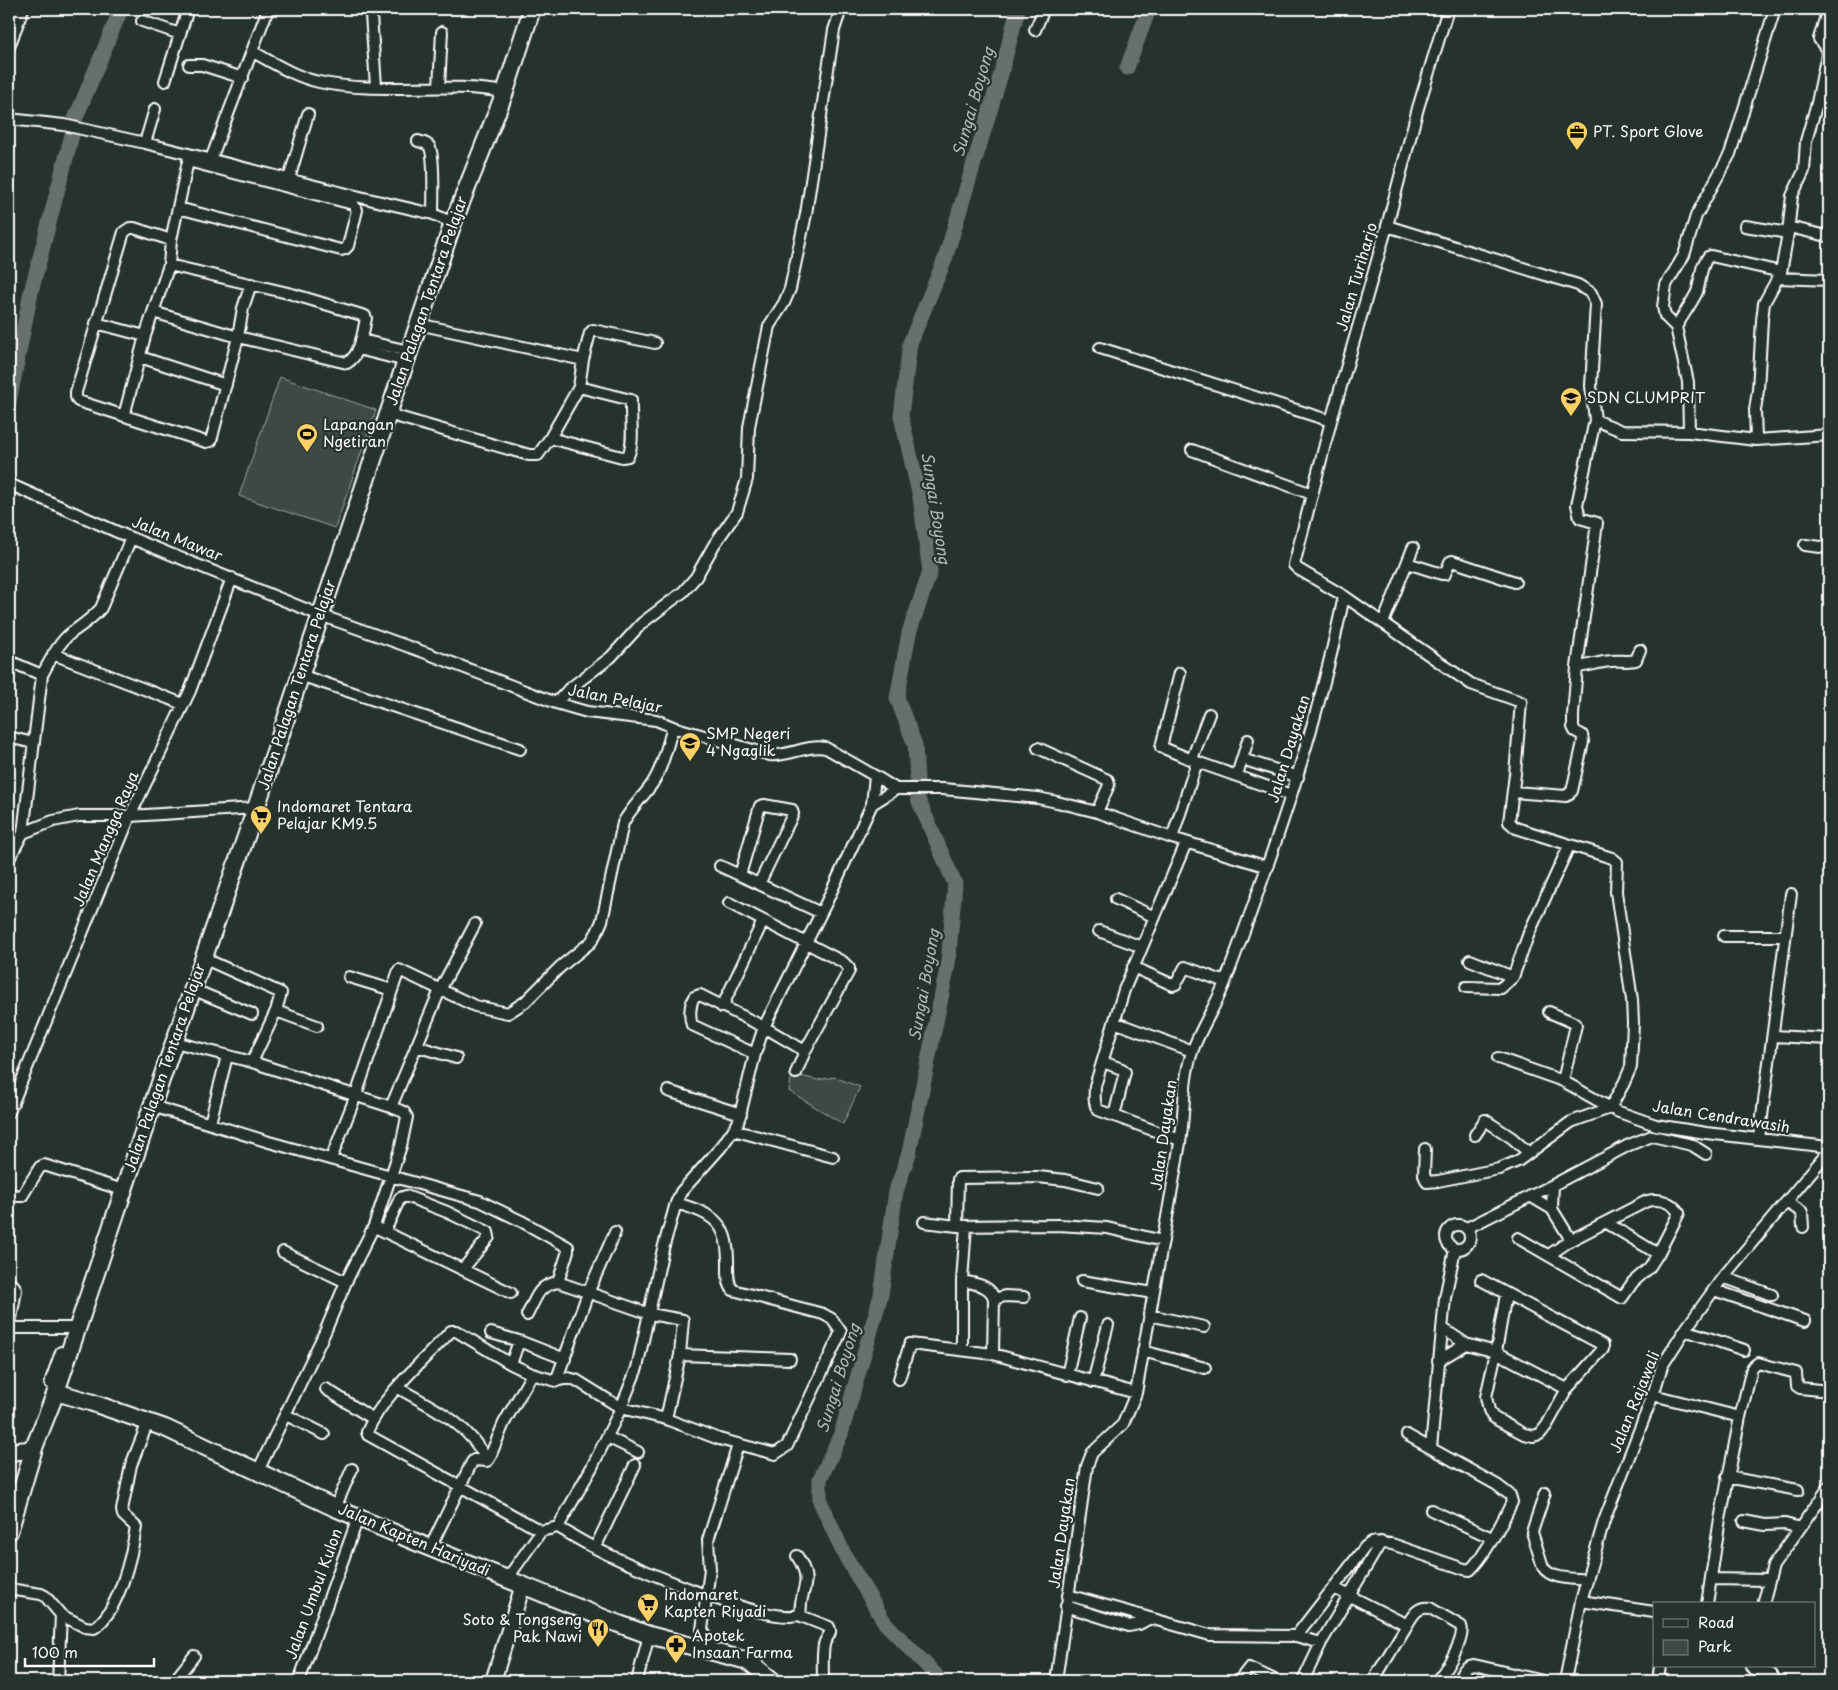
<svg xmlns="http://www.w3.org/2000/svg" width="1838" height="1690" font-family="'Playpen Sans',sans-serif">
  <rect width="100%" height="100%" fill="#26332d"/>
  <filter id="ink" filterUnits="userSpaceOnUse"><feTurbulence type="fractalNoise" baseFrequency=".02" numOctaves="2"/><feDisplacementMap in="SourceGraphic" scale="10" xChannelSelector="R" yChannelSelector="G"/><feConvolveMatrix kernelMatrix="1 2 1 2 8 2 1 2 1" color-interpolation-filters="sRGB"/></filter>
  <g filter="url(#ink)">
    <path fill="#3e4944" stroke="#9ea4a2" d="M280 377 376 410 335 528 239 496Z
      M792 1074 818 1080 834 1077 860 1087 843 1124 789 1091Z"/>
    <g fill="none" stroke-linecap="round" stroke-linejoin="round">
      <path stroke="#67706c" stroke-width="15" d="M1127 68 1149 9
        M74 122 121 9
        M9 402 31 292 73 131
        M939 1681 936 1675 885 1623 844 1554 820 1501V1479L841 1434 881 1295 896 1191 909 1153 948 964 955 884 918 799 915 745 897 698 909 633 930 572 920 497 901 416 910 343 945 259 1001 74 1018 9"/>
      <g stroke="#fff" stroke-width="14">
        <path id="minor" d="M371 15 376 86
          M142 21 180 34
          M1035 30 1044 9
          M9 47 23 9
          M253 52C274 63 295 77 319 82 380 95 443 81 505 92
          M189 65H202L243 78
          M165 81 188 9
          M439 87 442 32
          M1817 103 1829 105
          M9 119 64 125 145 143 343 193 433 214 453 223
          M418 141C421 142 426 143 429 146 435 154 433 202 433 214
          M145 143 155 109
          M211 159 268 9
          M289 179 308 114
          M1387 226 1578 285 1591 293 1596 304 1591 386 1595 420 1577 505 1580 518 1597 523 1577 667 1573 715V727L1575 731 1582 735 1583 742 1572 791 1566 796 1513 792
          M1745 226 1788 233
          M1789 227 1827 236
          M171 240 134 228H130L124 232 76 392V397L78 401 206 442 211 441 238 337 243 308 251 284
          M1779 278 1829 280
          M153 312 238 337 347 363C361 355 363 332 366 318L365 316 292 294 169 265
          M96 323 145 336
          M1676 327 1665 316 1663 307 1666 285 1684 255 1696 216 1730 154 1775 9
          M361 340 409 351
          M1100 348 1331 421
          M358 349 406 361
          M140 357 226 385
          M583 360 590 333 593 330 655 343
          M388 414 529 455H538L550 438 579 387 583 360 418 324
          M124 416 145 336 169 265 171 240 188 161 353 204 357 210 348 246 345 249 341 250 178 208
          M1595 420 1622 431 1689 432 1756 440 1829 435
          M1689 432 1688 382 1676 327C1683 315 1691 304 1697 292 1701 280 1700 266 1708 257L1711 256 1781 272
          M550 438 622 457 628 456C635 443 630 416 631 400L579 387
          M1756 440 1755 410 1758 390 1762 320 1764 303 1781 272 1788 233 1792 196 1804 171 1806 141 1817 103 1827 54 1826 49 1819 39 1828 9
          M1192 450 1312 494
          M9 484 131 538 320 615 429 654 556 703 587 712 656 720 673 727 770 755C789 757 806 744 826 748L875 776 872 804 827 901 764 1027 755 1054 738 1123 722 1146 681 1192 676 1203 663 1249 637 1368 621 1408 592 1467 558 1527 541 1531 507 1579
          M1805 545 1829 548
          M1407 563 1442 574H1445L1450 562 1452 561 1515 582
          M1383 623 1413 548
          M53 654 183 704
          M9 661 42 675
          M1577 667C1589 666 1599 662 1611 661 1619 660 1628 662 1636 660L1640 650
          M1180 673 1161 747 1197 762 1291 795
          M300 675 520 749
          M556 703 569 689 611 657 642 623 683 592 696 577 714 545 737 512 747 479 749 427 769 326 784 303 790 289 806 214 834 30 841 9
          M9 737 33 743
          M1038 748 1108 780 1109 785 1097 812
          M1192 759 1209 714
          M1242 759 1298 777
          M1237 775 1248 740
          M875 776 896 789H943L1038 798 1057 802 1097 812 1172 838 1268 867
          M872 804 896 789
          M23 833 42 675C50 661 58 643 71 633 82 625 92 619 101 608L131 538
          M1172 838 1197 762
          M9 859 23 833 53 821 79 816H130L256 808
          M720 866 821 913
          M740 875 760 806 764 805 792 810 793 814 759 884
          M1116 899 1155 917
          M729 903 843 962 849 968V971L805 1051 796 1073
          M1099 931 1142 947
          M1724 936H1785
          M203 958 281 993 276 1011 252 1062
          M1470 960 1513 977
          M1133 967 1173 985 1176 984 1185 967 1225 982
          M349 977 392 990
          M1466 987 1501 988 1513 977 1529 933 1569 846
          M192 989 252 1014
          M722 1007 763 921
          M276 1011 317 1026
          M1549 1012 1572 1022 1576 1025 1563 1081
          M1114 1022 1192 1051
          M1774 1036 1829 1039
          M175 1042 252 1062 391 1107
          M416 1046 456 1058
          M755 1054 692 1025C689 1017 690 1004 694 997L700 995 764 1027 805 1051
          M1498 1058 1563 1081 1616 1111 1656 1125 1706 1133 1829 1147
          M1103 1062 1122 1069 1125 1072 1114 1116
          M668 1091 741 1114
          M152 1106 269 1142 480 1201 521 1221 568 1247V1251L558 1282 650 1314 683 1320 680 1355 666 1419
          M9 1112 130 816 190 691 232 578
          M210 1123 227 1056
          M733 1130 833 1157
          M1475 1135 1485 1120 1512 1138 1529 1153
          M1759 1139 1791 894
          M1180 1140 1098 1110C1093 1103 1095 1094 1095 1086L1124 990 1186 843
          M1425 1149 1424 1175 1427 1182 1438 1181 1499 1169 1518 1161 1571 1122 1610 1108 1624 1083 1631 1067 1633 1023 1632 1000 1616 892 1617 862 1612 858 1516 828 1509 822 1515 774 1521 702 1471 684 1344 596 1298 569 1294 565 1331 421 1387 226 1418 108 1448 9
          M331 1159 356 1095 399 970 475 1006 508 1013 525 1002 560 967 591 942 597 932 602 921 623 823C631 808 643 797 652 784 663 767 667 746 673 727
          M9 1193 18 1196H22L40 1167 44 1165 123 1190
          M1530 1196 1552 1209 1571 1240
          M1785 1203 1791 1205 1802 1212 1803 1227
          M1552 1209 1553 1185
          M924 1222 957 1226 1058 1225 1107 1228 1163 1241
          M1607 1223 1658 1254
          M1446 1237a12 12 0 1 1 24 0a12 12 0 1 1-24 0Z
          M957 1226 958 1179 959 1178 1038 1177 1065 1180 1098 1188
          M1467 1228 1553 1185 1629 1145 1652 1136 1692 1145 1706 1154
          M379 1229 511 1293
          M385 1231 400 1198 406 1196 447 1212 488 1232 489 1237 463 1269
          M1518 1238 1622 1298 1633 1282 1649 1268 1658 1254 1679 1213C1672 1202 1660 1198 1647 1201L1571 1240 1549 1255
          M283 1252 346 1282
          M1723 1277 1772 1295
          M1481 1280 1603 1345V1349L1567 1389 1547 1425 1540 1434 1533 1436 1524 1434 1496 1419 1492 1416 1489 1410 1486 1397 1496 1352 1506 1294
          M962 1281C975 1284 991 1285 994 1299L993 1354
          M1082 1281 1153 1293
          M9 1283 14 1286 16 1290 9 1330
          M1714 1290 1805 1321
          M994 1299 1005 1296 1024 1297
          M527 1315C537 1297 537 1286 558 1282
          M1149 1315 1204 1327
          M9 1328H70
          M1442 1328 1466 1344 1496 1352 1567 1389
          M1685 1330 1744 1350
          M491 1333 519 1341 565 1359
          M962 1349V1281L966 1226
          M1143 1351 1205 1368
          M680 1355 790 1359
          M1438 1361 1466 1344
          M511 1364 519 1341
          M1067 1375 1080 1318
          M899 1379 910 1344 993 1354 1136 1393
          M556 1381 588 1293 615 1232
          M1093 1382 1108 1325
          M50 1383 61 1352
          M398 1388C432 1407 469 1423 487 1461
          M326 1389 373 1419
          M1653 1395 1740 1417 1719 1525 1707 1604
          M286 1415 324 1434
          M1740 1417 1752 1368 1758 1363 1796 1373 1797 1386 1800 1388 1829 1391
          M607 1437 638 1452
          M1431 1448 1445 1298 1455 1249
          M257 1473 325 1332 346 1282 374 1226 401 1146 407 1117 404 1112 391 1107 440 990 475 924
          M1727 1477 1798 1490
          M1545 1493 1532 1532 1543 1567C1551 1580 1574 1578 1587 1580
          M335 1508 352 1469
          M1431 1510 1492 1538
          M1744 1521 1765 1525 1785 1524 1800 1528
          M558 1527C570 1534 582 1542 595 1548 628 1565 771 1628 801 1614
          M541 1531 368 1435 367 1432C382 1396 424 1360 451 1331H456L511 1364 532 1374 556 1381 568 1378 576 1380 621 1408 666 1419 719 1439 775 1454 787 1446 841 1332 832 1319 823 1314 733 1290C728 1284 728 1276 728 1268 729 1224 717 1215 676 1203
          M430 1548 472 1462 474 1460 487 1461 489 1459 504 1423 532 1374
          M595 1548 635 1465
          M797 1556C816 1585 797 1591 801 1616L829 1627C833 1635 825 1637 824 1645 822 1656 823 1670 823 1681
          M1711 1579 1768 1580
          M1334 1588 1407 1625 1373 1681
          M9 1589 41 1594 45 1596 61 1615 85 1627 94 1628C119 1612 132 1554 136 1527L123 1515 122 1510 131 1465 148 1422
          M1068 1595 1210 1635 1296 1636 1321 1643
          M1581 1601 1654 1612
          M1763 1604 1773 1566 1829 1487
          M1066 1606 1129 1626 1139 1624 1150 1618
          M1407 1625C1413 1615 1417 1606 1430 1608L1461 1626C1466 1638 1445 1672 1436 1681
          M1296 1636 1365 1547 1372 1542 1392 1544 1464 1569 1470 1570C1487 1553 1502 1523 1512 1502L1510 1495 1497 1485 1407 1435
          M711 1651 710 1641 702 1630 710 1569 708 1540 738 1445
          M1751 1666 1753 1669 1771 1674 1773 1677 1772 1681
          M58 1681 61 1615
          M174 1681 194 1656
          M299 1681 358 1518
          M637 1681 649 1635
          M1056 1681 1087 1466 1092 1453 1123 1424 1136 1393C1151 1309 1166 1226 1180 1143 1185 1113 1182 1082 1192 1052 1201 1026 1218 1003 1227 977 1274 851 1317 729 1344 596
          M1239 1681 1249 1668 1277 1681
          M1303 1681 1321 1643 1381 1542
          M1459 1681C1461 1672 1465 1666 1474 1665L1543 1681
          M1565 1681 1581 1601 1604 1521 1653 1395 1662 1366 1685 1330 1723 1277 1829 1151
          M1658 1681 1660 1666"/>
      </g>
      <g stroke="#fff" stroke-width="18">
        <path id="secondary" d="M493 1681 523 1585"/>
      </g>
      <g stroke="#fff" stroke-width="20">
        <path id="primary" d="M56 1392 90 1402 165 1428 335 1508 423 1545 611 1621 649 1635 744 1660 752 1664 773 1681
          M9 1452 28 1450 35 1445
          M9 1532 35 1445 56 1392 152 1106 256 808 406 361 453 223 505 92 532 9"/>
      </g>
      <use href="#minor" stroke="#26332d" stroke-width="10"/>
      <use href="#secondary" stroke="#26332d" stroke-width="14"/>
      <use href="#primary" stroke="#26332d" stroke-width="16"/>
    </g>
  </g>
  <defs>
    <g id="office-pin" transform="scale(1.125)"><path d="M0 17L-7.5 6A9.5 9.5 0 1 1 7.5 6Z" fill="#ffd166" stroke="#26332d"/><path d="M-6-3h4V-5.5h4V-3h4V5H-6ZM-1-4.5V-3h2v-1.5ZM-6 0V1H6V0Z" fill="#111"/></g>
    <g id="school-pin" transform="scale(1.125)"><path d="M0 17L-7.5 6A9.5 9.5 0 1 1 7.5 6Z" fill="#ffd166" stroke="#26332d"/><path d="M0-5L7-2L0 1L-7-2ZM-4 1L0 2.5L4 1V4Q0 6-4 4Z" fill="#111"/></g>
    <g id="stadium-pin" transform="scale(1.125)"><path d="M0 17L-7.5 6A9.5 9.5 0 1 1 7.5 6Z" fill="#ffd166" stroke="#26332d"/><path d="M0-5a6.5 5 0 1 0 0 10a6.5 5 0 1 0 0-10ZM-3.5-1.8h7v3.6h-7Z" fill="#111"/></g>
    <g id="supermarket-pin" transform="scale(1.125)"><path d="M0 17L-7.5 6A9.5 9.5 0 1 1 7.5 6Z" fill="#ffd166" stroke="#26332d"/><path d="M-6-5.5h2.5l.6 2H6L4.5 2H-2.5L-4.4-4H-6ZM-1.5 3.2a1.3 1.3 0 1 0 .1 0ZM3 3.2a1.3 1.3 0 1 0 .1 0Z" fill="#111"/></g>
    <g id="restaurant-pin" transform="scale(1.125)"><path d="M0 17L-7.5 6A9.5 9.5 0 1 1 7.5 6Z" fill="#ffd166" stroke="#26332d"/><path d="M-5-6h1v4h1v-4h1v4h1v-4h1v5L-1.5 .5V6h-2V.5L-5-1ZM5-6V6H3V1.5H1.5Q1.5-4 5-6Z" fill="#111"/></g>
    <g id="pharmacy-pin" transform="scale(1.125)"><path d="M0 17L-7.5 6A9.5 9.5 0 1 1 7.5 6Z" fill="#ffd166" stroke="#26332d"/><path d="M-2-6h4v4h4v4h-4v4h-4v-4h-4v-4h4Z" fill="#111"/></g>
  </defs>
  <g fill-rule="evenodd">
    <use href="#office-pin" x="1577" y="132"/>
    <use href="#school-pin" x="1571" y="398"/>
    <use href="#stadium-pin" x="307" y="434"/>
    <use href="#school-pin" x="690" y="743"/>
    <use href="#supermarket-pin" x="261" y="816"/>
    <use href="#supermarket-pin" x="648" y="1604"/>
    <use href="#restaurant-pin" x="598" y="1629"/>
    <use href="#pharmacy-pin" x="676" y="1645"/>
  </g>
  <g text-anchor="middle" stroke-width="4.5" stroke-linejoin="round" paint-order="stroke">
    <g font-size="15" fill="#fff" stroke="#26332d" text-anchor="start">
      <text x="1593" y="137">PT. Sport Glove</text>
      <text x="1587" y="403">SDN CLUMPRIT</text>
      <text x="323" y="430">Lapangan<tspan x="323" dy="17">Ngetiran</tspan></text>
      <text x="706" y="739">SMP Negeri<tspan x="706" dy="17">4 Ngaglik</tspan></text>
      <text x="277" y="812">Indomaret Tentara<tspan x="277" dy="17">Pelajar KM9.5</tspan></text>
      <text x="664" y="1600">Indomaret<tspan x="664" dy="17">Kapten Riyadi</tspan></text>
      <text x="582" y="1625" text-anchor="end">Soto &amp; Tongseng<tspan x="582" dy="17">Pak Nawi</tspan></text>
      <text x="692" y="1641">Apotek<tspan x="692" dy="17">Insaan Farma</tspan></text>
    </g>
    <g font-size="15" fill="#fff" stroke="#26332d">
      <text transform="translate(1357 277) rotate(-74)" y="5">Jalan Turiharjo</text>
      <text transform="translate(427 301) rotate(-71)" y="5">Jalan Palagan Tentara Pelajar</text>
      <text transform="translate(177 539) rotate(22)" y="5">Jalan Mawar</text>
      <text transform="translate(297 685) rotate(-72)" y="5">Jalan Palagan Tentara Pelajar</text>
      <text transform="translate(615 699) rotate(11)" y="5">Jalan Pelajar</text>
      <text transform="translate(1289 749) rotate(-73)" y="5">Jalan Dayakan</text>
      <text transform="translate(106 839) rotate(-67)" y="5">Jalan Mangga Raya</text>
      <text transform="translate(165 1068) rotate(-71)" y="5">Jalan Palagan Tentara Pelajar</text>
      <text transform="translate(1721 1117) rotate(9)" y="5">Jalan Cendrawasih</text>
      <text transform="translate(1164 1135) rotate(-82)" y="5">Jalan Dayakan</text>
      <text transform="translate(1635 1402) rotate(-68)" y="5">Jalan Rajawali</text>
      <text transform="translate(1062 1533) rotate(-82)" y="5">Jalan Dayakan</text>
      <text transform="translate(414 1540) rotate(23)" y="5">Jalan Kapten Hariyadi</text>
      <text transform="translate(314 1594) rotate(-70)" y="5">Jalan Umbul Kulon</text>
    </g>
    <g font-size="16" font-style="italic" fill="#b3b8b6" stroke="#26332d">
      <text transform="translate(973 102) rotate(-74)" y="6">Sungai Boyong</text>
      <text transform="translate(936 508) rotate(81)" y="6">Sungai Boyong</text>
      <text transform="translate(924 985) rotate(-80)" y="6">Sungai Boyong</text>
      <text transform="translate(838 1378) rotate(-73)" y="6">Sungai Boyong</text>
    </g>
  </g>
  <rect width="1838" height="1690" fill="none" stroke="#26332d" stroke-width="30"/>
  <rect x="15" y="15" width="1808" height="1660" fill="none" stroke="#fff" stroke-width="2" filter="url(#ink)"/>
  <rect x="1653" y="1602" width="162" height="65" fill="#26332d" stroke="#7d8581"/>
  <rect x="1663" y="1619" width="25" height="8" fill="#26332d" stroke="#7d8581"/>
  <text x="1698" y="1628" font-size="15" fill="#ffffff">Road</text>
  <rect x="1663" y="1640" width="25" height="15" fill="#3e4944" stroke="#7d8581"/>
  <text x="1698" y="1652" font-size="15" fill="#ffffff">Park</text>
  <path d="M25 1658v8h129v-8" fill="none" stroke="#ffffff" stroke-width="2.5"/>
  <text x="32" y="1658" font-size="15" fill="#ffffff" stroke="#26332d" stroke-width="4" paint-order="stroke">100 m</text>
</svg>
